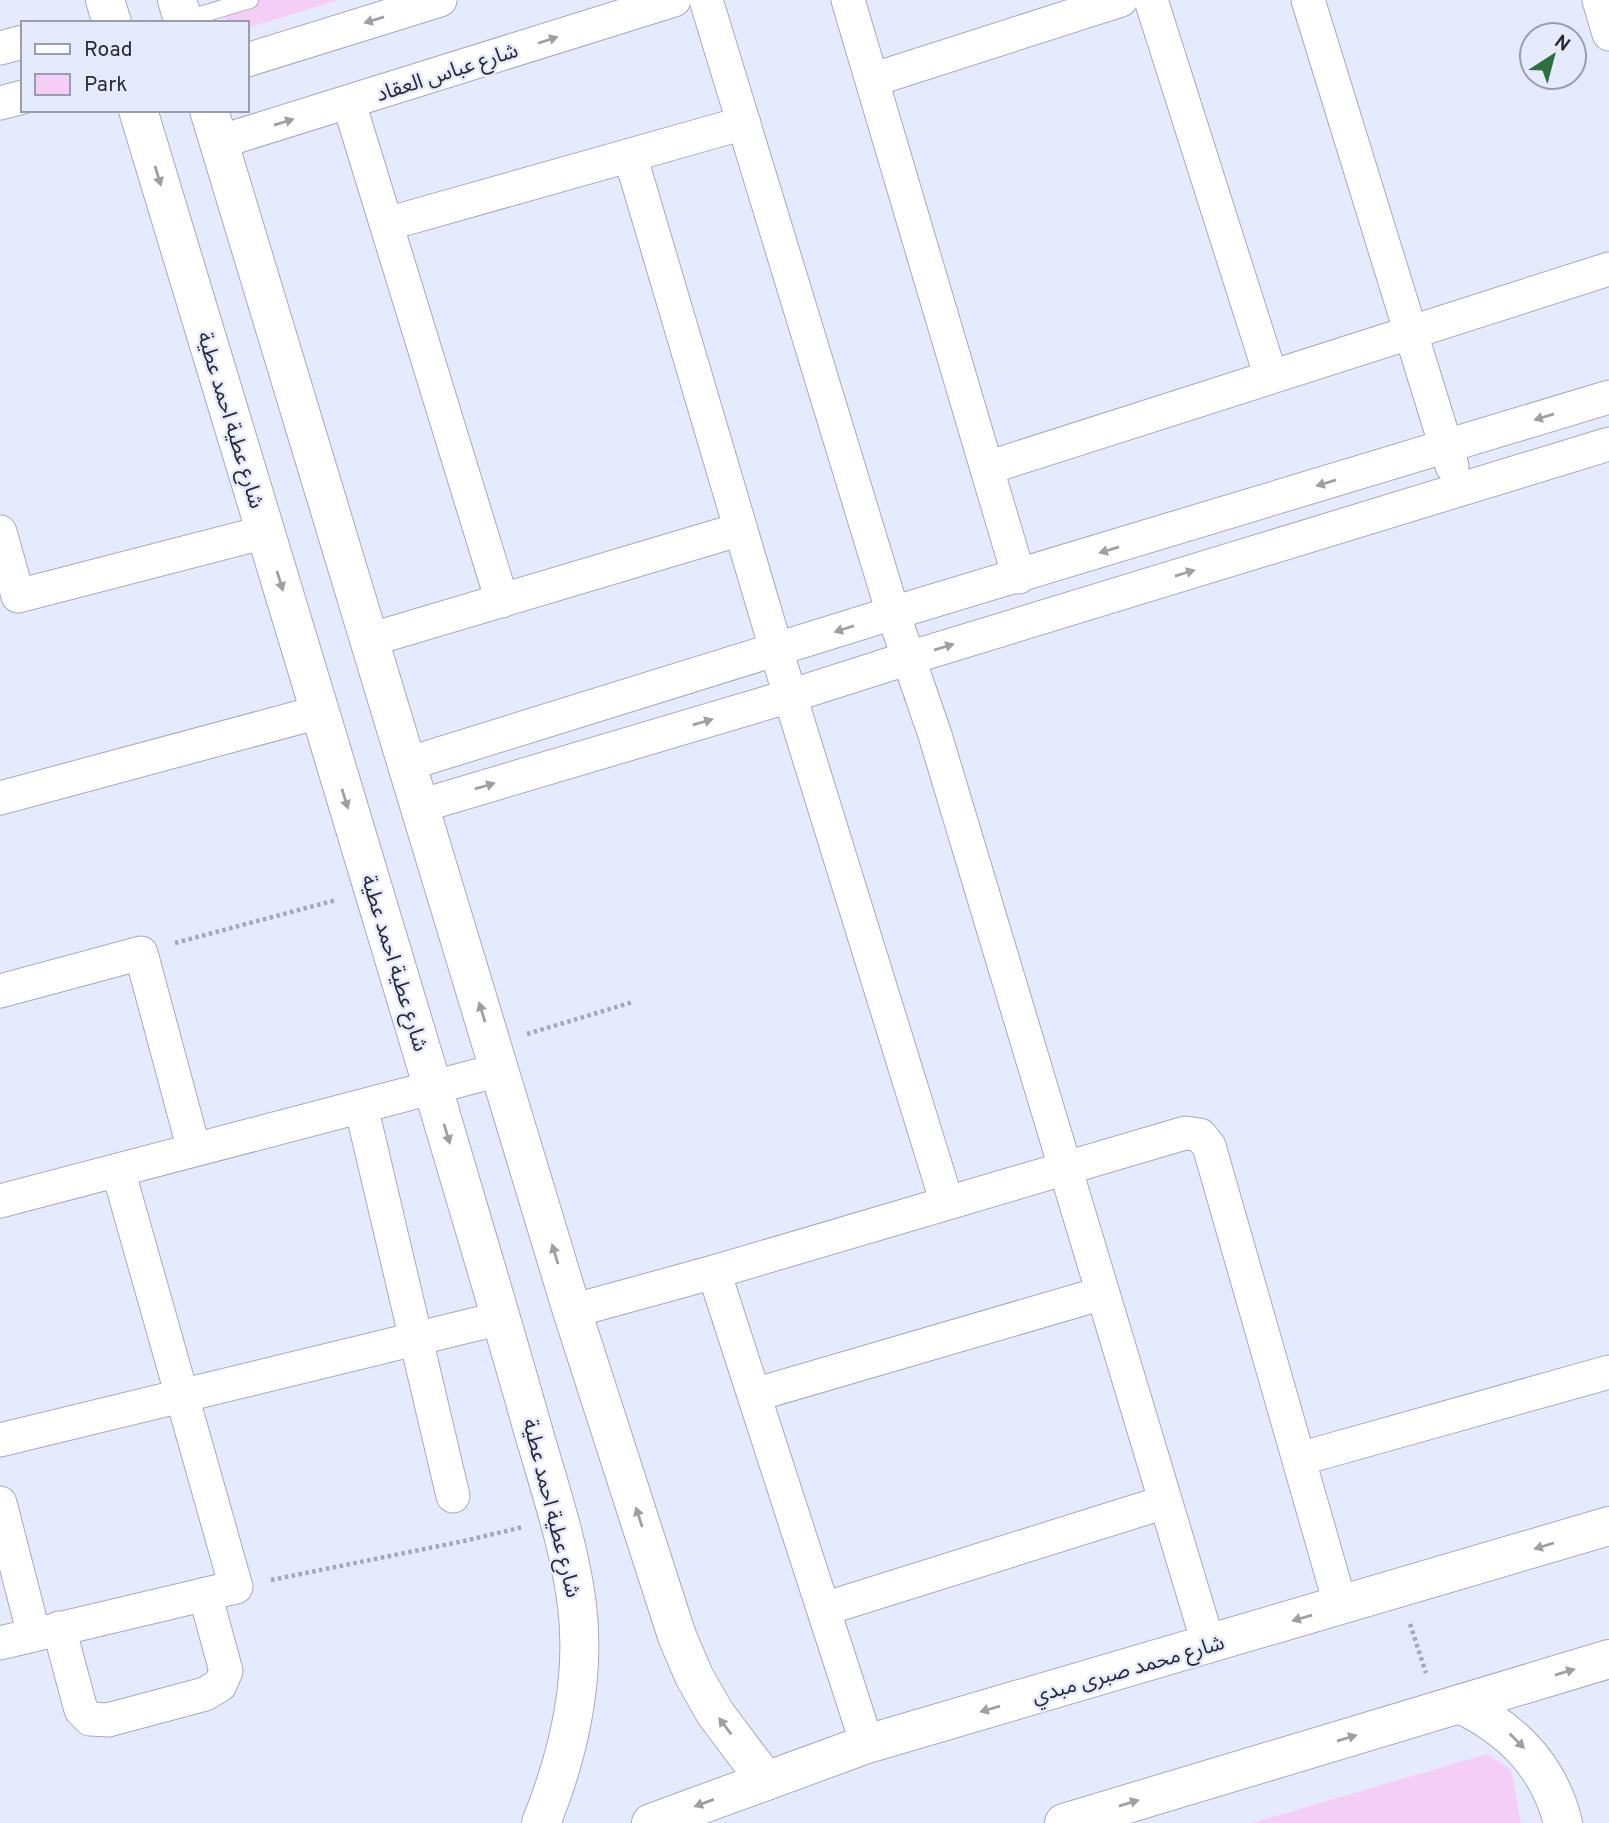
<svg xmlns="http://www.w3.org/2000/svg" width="1609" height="1823" font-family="Overpass,'Noto Sans Arabic',sans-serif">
  <rect width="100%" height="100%" fill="#e6eafd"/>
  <path fill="#f5cef7" d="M220 0H339L247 28V23H227Z
    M1487 1754 1511 1770 1521 1823H1252Z"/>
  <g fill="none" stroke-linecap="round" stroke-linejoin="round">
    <g stroke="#a5aac0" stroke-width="18">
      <path id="lane" d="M183 20 250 0"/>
    </g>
    <g stroke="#a5aac0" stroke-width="35">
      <path id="street" d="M706 0 893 613 935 735 1209 1646
        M848 0 1019 577
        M1151 0 1271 377
        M1308 0 1452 466
        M1599 0 1609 34
        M0 48 23 42
        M247 60 440 0
        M872 80 1121 0
        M0 103 23 97
        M349 103 502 601
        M219 142 674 0
        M630 155 790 696 947 1203
        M387 224 744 123
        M987 468 1609 269
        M0 532 18 596 265 532
        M369 640 741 529
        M407 764 893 613 1609 397
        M0 798 319 712
        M420 806 790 696 909 658 1609 444
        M0 991 141 953 194 1150
        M361 1106 453 1496
        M0 1201 499 1070
        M714 1272 867 1744
        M572 1311 714 1272 1185 1133 1200 1135 1209 1146 1341 1607
        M754 1395 1103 1293
        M0 1440 501 1318
        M1299 1459 1609 1372
        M0 1503 34 1635
        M824 1609 1165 1502
        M59 1628 81 1710 90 1719 108 1720 205 1694 220 1685 226 1671 205 1594
        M0 1643 236 1587 118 1170"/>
    </g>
    <g stroke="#a5aac0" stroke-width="40">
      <path id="secondary" d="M105 0 112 23
        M177 0 184 23
        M138 110C238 442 339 773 438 1105 469 1211 501 1316 531 1423 548 1483 569 1543 577 1605 586 1680 569 1754 541 1823
        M209 110 572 1311 677 1636 694 1676 715 1713 766 1781
        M1460 1704C1512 1729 1549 1766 1563 1823"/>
    </g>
    <g stroke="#a5aac0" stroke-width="40">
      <path id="primary" d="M651 1823 867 1744 1609 1526
        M1064 1823 1609 1659"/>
    </g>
    <path stroke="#a4a7b7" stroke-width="4.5" stroke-dasharray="3.5 3.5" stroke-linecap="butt" d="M175 943 336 900
      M527 1034 633 1002
      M271 1580 464 1541 523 1527
      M1410 1624 1426 1673"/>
    <use href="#lane" stroke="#fff" stroke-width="16"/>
    <use href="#street" stroke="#fff" stroke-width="33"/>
    <use href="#secondary" stroke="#fff" stroke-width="38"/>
    <use href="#primary" stroke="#fff" stroke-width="38"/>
  </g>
  <defs><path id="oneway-solid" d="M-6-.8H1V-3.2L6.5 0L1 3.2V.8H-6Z" transform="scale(1.75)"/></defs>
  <g fill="#9e9fa3">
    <use href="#oneway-solid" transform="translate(374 20) rotate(163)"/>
    <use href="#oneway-solid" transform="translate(548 40) rotate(-18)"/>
    <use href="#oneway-solid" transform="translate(284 122) rotate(-17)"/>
    <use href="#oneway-solid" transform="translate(158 176) rotate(73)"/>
    <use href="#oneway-solid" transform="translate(1544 417) rotate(163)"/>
    <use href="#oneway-solid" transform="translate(1326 483) rotate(163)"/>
    <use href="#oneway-solid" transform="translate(1109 550) rotate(163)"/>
    <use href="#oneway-solid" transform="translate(1185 573) rotate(-17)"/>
    <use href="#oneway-solid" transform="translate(280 581) rotate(73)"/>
    <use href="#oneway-solid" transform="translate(844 629) rotate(162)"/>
    <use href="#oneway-solid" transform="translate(944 647) rotate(-17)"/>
    <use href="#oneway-solid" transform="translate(703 722) rotate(-16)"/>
    <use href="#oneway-solid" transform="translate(485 786) rotate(-16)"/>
    <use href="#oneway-solid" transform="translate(345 799) rotate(73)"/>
    <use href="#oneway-solid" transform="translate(482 1012) rotate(-107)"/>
    <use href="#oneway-solid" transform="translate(447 1134) rotate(73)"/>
    <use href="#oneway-solid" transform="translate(555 1254) rotate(-107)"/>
    <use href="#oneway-solid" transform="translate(639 1517) rotate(-108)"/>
    <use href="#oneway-solid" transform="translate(1544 1546) rotate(163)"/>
    <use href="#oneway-solid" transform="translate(1302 1618) rotate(164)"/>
    <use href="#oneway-solid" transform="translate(1565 1672) rotate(-17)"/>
    <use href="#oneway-solid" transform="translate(990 1709) rotate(164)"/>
    <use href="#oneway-solid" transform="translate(725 1726) rotate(-127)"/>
    <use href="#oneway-solid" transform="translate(1347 1738) rotate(-17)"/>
    <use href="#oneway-solid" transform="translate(1517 1741) rotate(45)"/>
    <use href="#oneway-solid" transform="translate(704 1803) rotate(160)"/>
    <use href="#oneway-solid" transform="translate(1129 1803) rotate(-17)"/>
  </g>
  <g text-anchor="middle" stroke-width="5" stroke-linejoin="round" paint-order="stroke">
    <g font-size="21" fill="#282a33" stroke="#e6eafd">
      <text transform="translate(447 72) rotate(-18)" y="7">شارع عباس العقاد</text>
      <text transform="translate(231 420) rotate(73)" y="7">شارع عطية احمد عطية</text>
      <text transform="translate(395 963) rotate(73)" y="7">شارع عطية احمد عطية</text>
      <text transform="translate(552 1508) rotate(76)" y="7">شارع عطية احمد عطية</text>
      <text transform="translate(1128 1669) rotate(-16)" y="7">شارع محمد صبرى مبدي</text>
    </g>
  </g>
  <rect x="21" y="21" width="228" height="91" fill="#e6eafd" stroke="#9a9dac" stroke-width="2"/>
  <rect x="35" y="44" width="35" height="10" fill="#ffffff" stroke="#9a9dac" stroke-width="2"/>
  <text x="84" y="56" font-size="21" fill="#282a33">Road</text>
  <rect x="35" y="74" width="35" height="21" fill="#f5cef7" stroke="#9a9dac" stroke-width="2"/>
  <text x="84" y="91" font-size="21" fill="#282a33">Park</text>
  <g transform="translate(1553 56) rotate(36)"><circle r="33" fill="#e6eafd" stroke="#9a9dac" stroke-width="2"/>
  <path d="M0-5L12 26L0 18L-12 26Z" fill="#2b723e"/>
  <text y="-10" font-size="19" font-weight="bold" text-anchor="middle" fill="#282a33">N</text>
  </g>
</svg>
